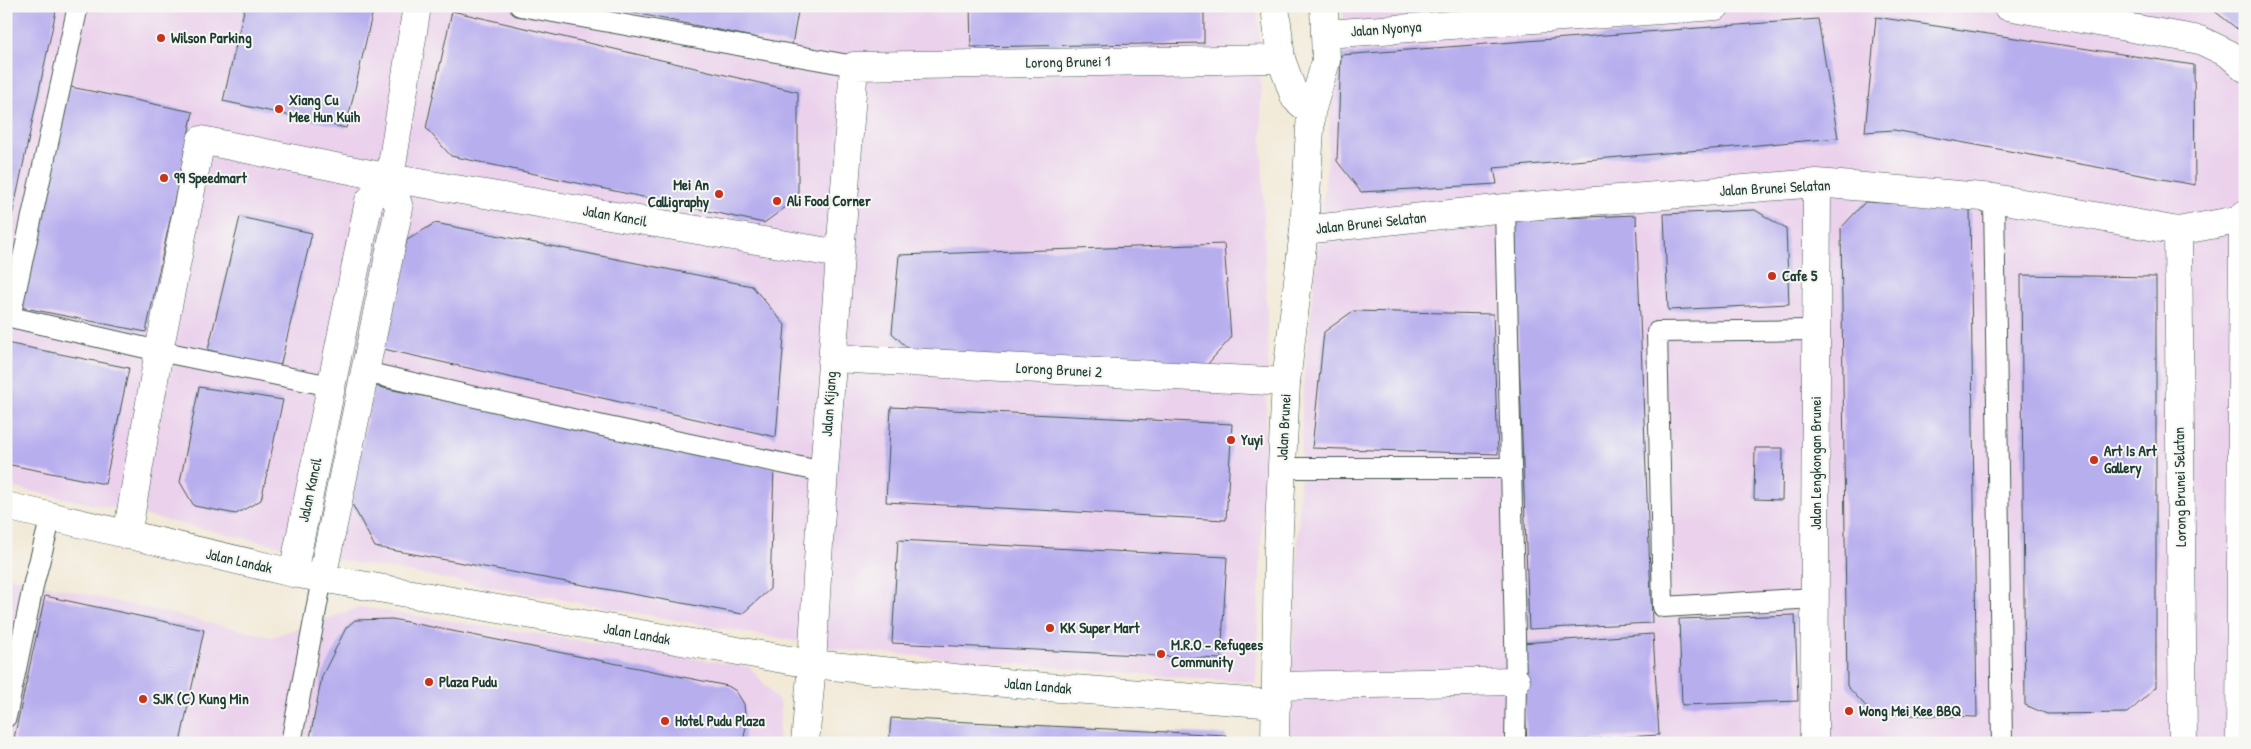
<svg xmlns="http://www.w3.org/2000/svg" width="2251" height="749" font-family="'Patrick Hand',sans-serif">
  <rect width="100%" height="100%" fill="#f6f6f2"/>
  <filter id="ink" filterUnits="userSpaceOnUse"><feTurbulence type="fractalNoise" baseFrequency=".02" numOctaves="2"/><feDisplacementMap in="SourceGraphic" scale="10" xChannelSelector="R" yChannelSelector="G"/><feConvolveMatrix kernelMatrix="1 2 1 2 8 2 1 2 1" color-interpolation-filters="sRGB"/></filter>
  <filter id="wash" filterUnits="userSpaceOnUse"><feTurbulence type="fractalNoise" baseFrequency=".0096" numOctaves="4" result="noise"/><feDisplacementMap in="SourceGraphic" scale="20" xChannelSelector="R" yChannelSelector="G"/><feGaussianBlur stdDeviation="1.12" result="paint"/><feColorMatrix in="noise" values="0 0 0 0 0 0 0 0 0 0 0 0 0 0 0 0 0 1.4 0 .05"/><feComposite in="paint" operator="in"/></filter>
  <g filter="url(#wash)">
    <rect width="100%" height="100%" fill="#f2e9d6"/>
    <path fill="#ebd1ec" d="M6 6H1257L1259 31 1268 359 1256 683 844 650 341 560 116 509 6 486Z
      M1343 6H2245V743H1288L1297 571 1303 384 1327 167 1331 107 1345 44Z
      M6 576 272 637 361 607 750 667 781 704 778 743H6Z"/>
    <g id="blocks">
      <path fill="#b7aeee" d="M6 6H57L7 240H6Z
        M245 6H374L346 128 223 101Z
        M600 6H799L792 45Z
        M970 6H1204V43L971 47Z
        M2208 6H2245V35Z
        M452 11 798 92V198L764 223 451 156 426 128Z
        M1876 17 2194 65 2195 185 1894 130 1865 132Z
        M1818 19 1838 138 1494 168 1497 184 1361 192 1337 161 1341 55Z
        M66 86 193 112 146 332 20 307Z
        M1865 202 1970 207 1977 717 1873 714 1847 686 1841 228Z
        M1755 210 1786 229 1789 304 1668 310 1664 214Z
        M1636 215 1652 623 1529 629 1514 220Z
        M240 217 312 233 280 367 208 350Z
        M435 223 752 286 785 325 776 437 379 348 407 240Z
        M1224 244 1231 338 1204 368 920 360 892 333 899 255Z
        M2021 275 2156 277V687L2128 713 2047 714 2025 705Z
        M1353 311 1493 314 1498 454 1312 448 1324 332Z
        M6 343 129 368 105 484 6 464Z
        M374 386 774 468 770 589 742 614 375 547 351 502Z
        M199 387 283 400 261 500 236 514 194 506 180 482Z
        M891 407 1232 424 1226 520 886 502Z
        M1755 448H1783L1782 500 1754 499Z
        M898 540 1227 557 1221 659 892 643Z
        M45 596 204 630 180 743H13Z
        M1795 615 1798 701 1682 705 1679 619Z
        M392 619 728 686 736 691 744 704 746 726 743 743H309L322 676 346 628 355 620Z
        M1653 634 1659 735 1527 743 1521 643Z
        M891 718 1226 735 1225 743H889Z"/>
    </g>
  </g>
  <g filter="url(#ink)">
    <use href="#blocks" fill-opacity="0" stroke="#3f574c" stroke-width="1"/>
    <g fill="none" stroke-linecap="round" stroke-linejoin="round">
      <g stroke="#3f574c" stroke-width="22">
        <path id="service" d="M520 6 854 66
          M1994 198 2002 743
          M1505 208 1516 681 1515 743
          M6 316 159 351 331 386
          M10 317 78 6
          M365 372 603 426 824 472
          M1282 468H1511
          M1815 598 1663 607 1657 332 1816 330
          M6 717 34 582 51 517
          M291 743 322 578"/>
      </g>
      <g stroke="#3f574c" stroke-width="29">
        <path id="minor" d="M2007 6 2200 40 2229 54 2245 68
          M1326 34 1716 6
          M1304 230 1505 208 1817 183 1994 198 2178 231 2243 219
          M2178 231 2183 743
          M833 358 1286 382
          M6 506 293 573 812 664 1046 687 1277 704
          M127 535 159 351 201 140 390 178 840 254
          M293 573 369 201 390 178
          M322 578 399 208 390 178 417 6
          M1277 686 1516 681
          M805 743 812 664 820 526 854 66 1281 59
          M1814 743 1817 183
          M2240 743 2243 219 2245 214"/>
      </g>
      <g stroke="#3f574c" stroke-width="29">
        <path id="tertiary" d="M1275 6 1281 59 1295 98 1311 112
          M1275 743 1278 550 1286 382 1304 230 1311 112 1326 61 1324 6"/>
      </g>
      <use href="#service" stroke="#fff" stroke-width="20"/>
      <use href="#minor" stroke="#fff" stroke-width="28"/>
      <use href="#tertiary" stroke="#fff" stroke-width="28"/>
    </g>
  </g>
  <g fill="#c8321e" stroke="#f6f6f2" stroke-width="2">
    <circle cx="161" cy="38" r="5"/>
    <circle cx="279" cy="109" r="5"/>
    <circle cx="164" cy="178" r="5"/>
    <circle cx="719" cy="194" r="5"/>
    <circle cx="777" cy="201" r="5"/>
    <circle cx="1772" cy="276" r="5"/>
    <circle cx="1231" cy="440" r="5"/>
    <circle cx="2094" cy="460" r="5"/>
    <circle cx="1050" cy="628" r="5"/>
    <circle cx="1161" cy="654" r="5"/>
    <circle cx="429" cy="682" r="5"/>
    <circle cx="143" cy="699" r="5"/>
    <circle cx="1849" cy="711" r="5"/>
    <circle cx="665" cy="721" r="5"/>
  </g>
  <g text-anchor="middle" stroke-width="4" stroke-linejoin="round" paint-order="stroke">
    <g font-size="15" fill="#1f3d34" stroke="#f6f6f2">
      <text transform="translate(1386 29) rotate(-4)" y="5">Jalan Nyonya</text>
      <text transform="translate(1068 62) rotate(-1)" y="5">Lorong Brunei 1</text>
      <text transform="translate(1775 188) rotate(-3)" y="5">Jalan Brunei Selatan</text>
      <text transform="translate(615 216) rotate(10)" y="5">Jalan Kancil</text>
      <text transform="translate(1371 223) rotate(-6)" y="5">Jalan Brunei Selatan</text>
      <text transform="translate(1059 370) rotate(3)" y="5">Lorong Brunei 2</text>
      <text transform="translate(829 404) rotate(-86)" y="5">Jalan Kijang</text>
      <text transform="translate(1284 427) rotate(-87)" y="5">Jalan Brunei</text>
      <text transform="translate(1816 463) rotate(-90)" y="5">Jalan Lengkongan Brunei</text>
      <text transform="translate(2180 487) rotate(-91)" y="5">Lorong Brunei Selatan</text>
      <text transform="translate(310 490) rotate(-78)" y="5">Jalan Kancil</text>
      <text transform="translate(239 561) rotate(13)" y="5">Jalan Landak</text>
      <text transform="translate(637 634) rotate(10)" y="5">Jalan Landak</text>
      <text transform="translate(1038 686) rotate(5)" y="5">Jalan Landak</text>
    </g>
    <g font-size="15" font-weight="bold" fill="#1f3d34" stroke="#f6f6f2" text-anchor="start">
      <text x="171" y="43">Wilson Parking</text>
      <text x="289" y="105">Xiang Cu<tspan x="289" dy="17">Mee Hun Kuih</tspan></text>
      <text x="174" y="183">99 Speedmart</text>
      <text x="709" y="190" text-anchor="end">Mei An<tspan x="709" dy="17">Calligraphy</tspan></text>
      <text x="787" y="206">Ali Food Corner</text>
      <text x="1782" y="281">Cafe 5</text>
      <text x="1241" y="445">Yuyi</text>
      <text x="2104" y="456">Art Is Art<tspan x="2104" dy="17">Gallery</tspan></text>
      <text x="1060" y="633">KK Super Mart</text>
      <text x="1171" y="650">M.R.O - Refugees<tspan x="1171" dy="17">Community</tspan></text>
      <text x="439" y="687">Plaza Pudu</text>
      <text x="153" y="704">SJK (C) Kung Min</text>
      <text x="1859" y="716">Wong Mei Kee BBQ</text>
      <text x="675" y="726">Hotel Pudu Plaza</text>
    </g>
  </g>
  <rect width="2251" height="749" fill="none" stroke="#f6f6f2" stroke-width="25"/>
</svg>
